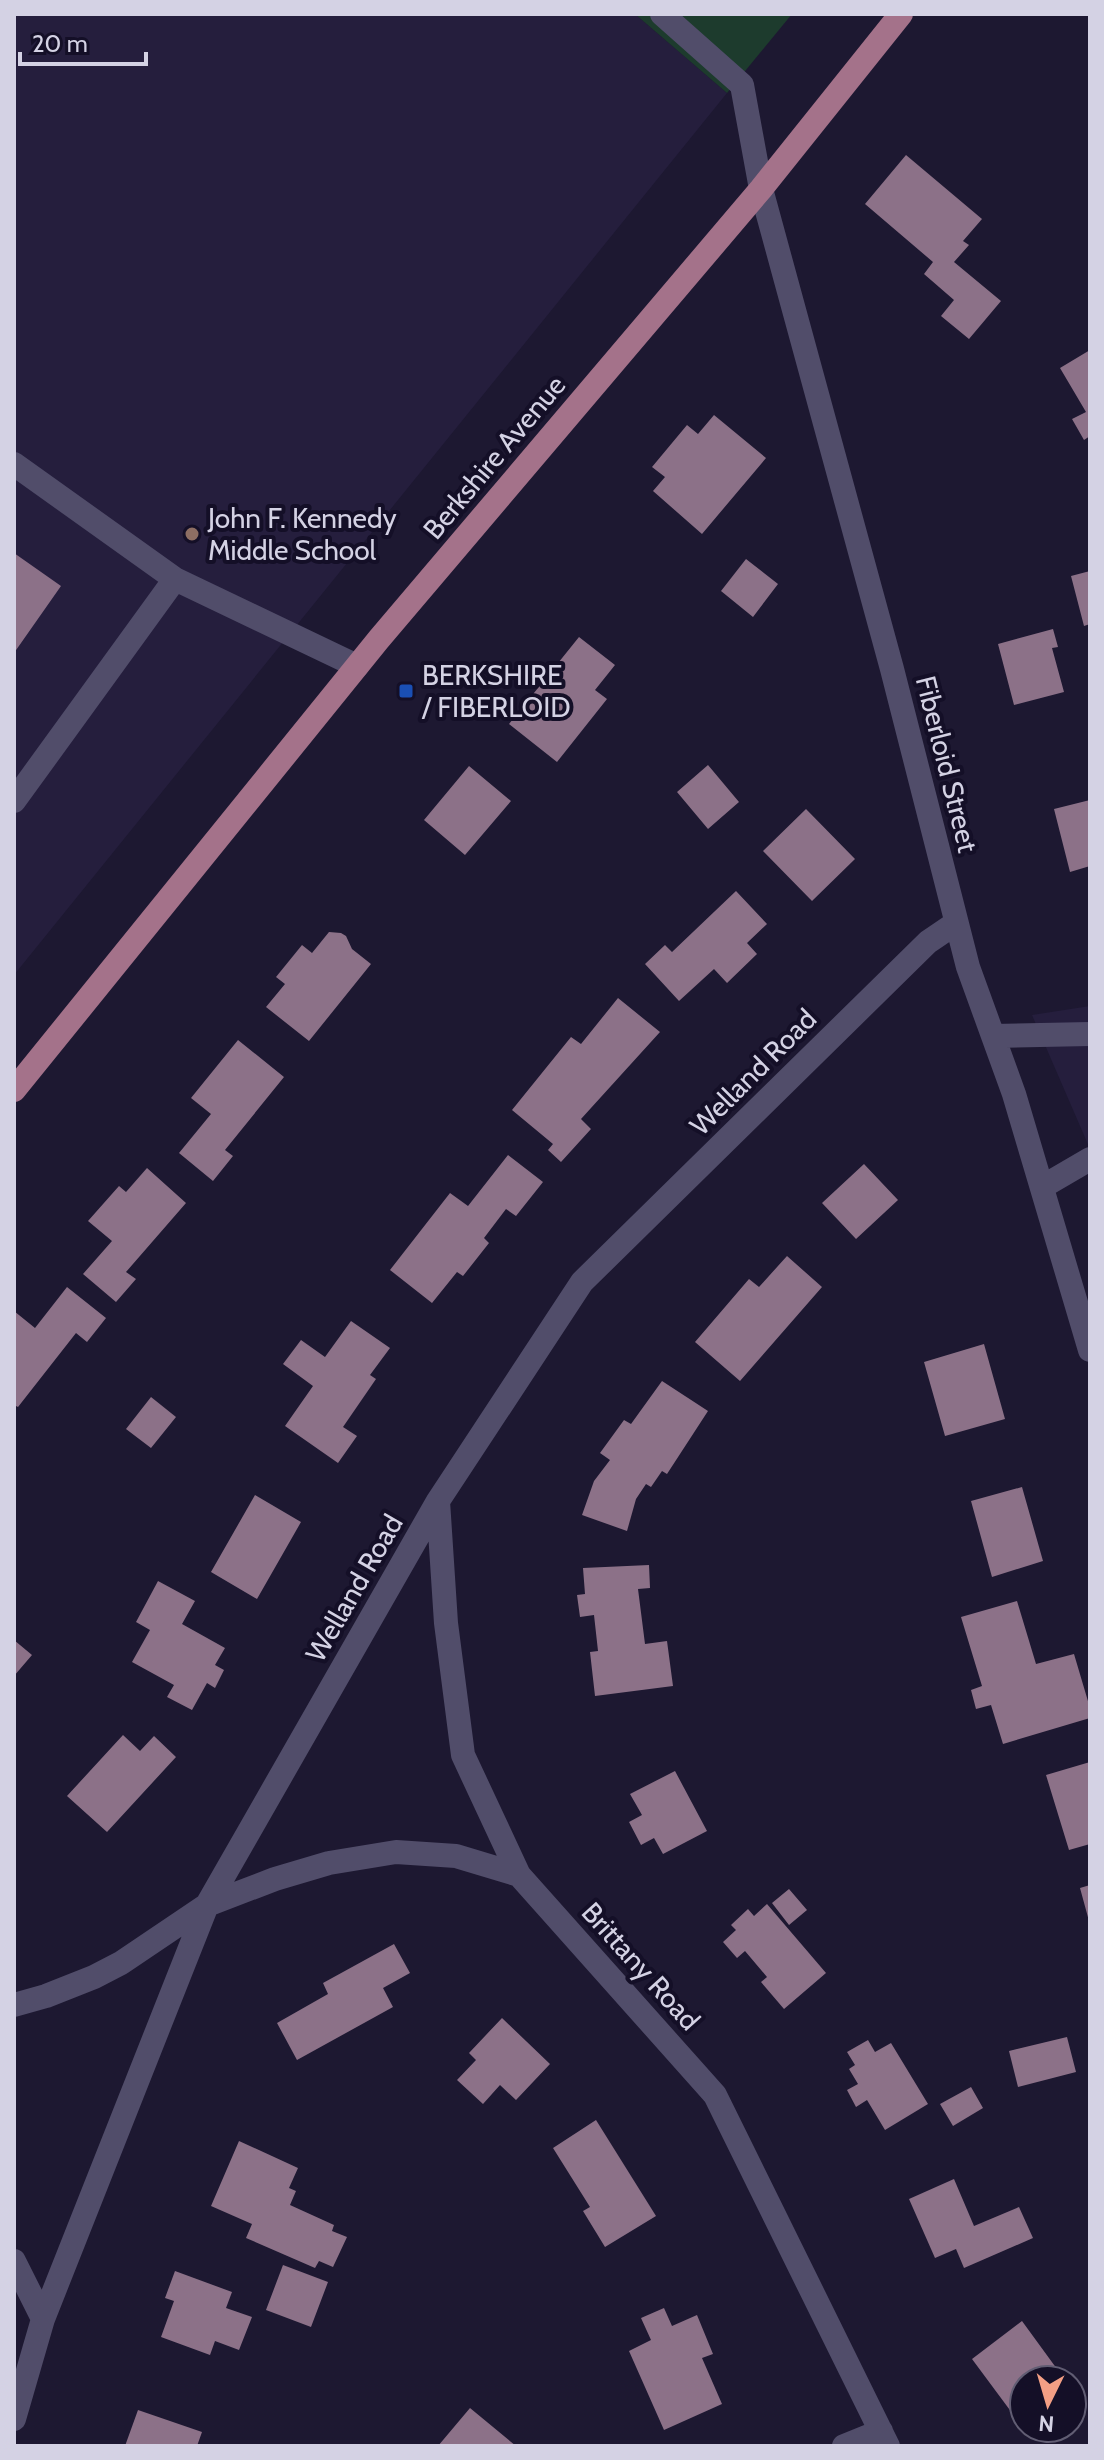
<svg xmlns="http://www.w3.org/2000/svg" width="1104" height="2460" font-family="Cabin,sans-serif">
  <rect width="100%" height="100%" fill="#1d1831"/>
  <path fill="#251e3d" d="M14 14H635L727 93 14 975Z
    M1090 1006V1149L1032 1015Z"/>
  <path fill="#1d3b2d" d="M635 14H792L727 93Z"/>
  <path fill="#8c7188" d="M906 155 982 219 963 241 969 245 954 262 1001 301 969 339 941 316 954 300 924 274 933 262 865 204Z
    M1090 350V436L1084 440 1072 419 1086 412 1060 368Z
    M714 415 766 458 702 534 653 491 665 477 652 467 687 425 698 434Z
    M14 553 61 586 14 653Z
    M746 559 778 584 753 617 721 591Z
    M1090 571V624L1084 626 1071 576Z
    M1053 629 1058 647 1052 648 1064 692 1014 705 998 644Z
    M579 637 615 665 595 690 607 699 557 762 509 724Z
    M708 765 739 802 708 829 677 792Z
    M469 766 511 801 465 855 424 820Z
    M1090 800V866L1070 872 1054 809Z
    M806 809 855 859 812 901 763 851Z
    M736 891 767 924 747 943 757 954 727 983 714 969 679 1001 645 964 665 945 672 952Z
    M329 932 341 933 346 936 352 949 371 964 309 1041 266 1007 285 984 276 977 302 945 312 953Z
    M618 998 660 1032 581 1119 591 1129 561 1162 548 1150 553 1144 512 1110 571 1037 581 1044Z
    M238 1040 284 1077 225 1150 233 1156 213 1181 179 1153 211 1114 191 1098Z
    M508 1155 543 1182 516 1216 506 1209 484 1238 489 1243 463 1276 457 1272 432 1303 390 1270 450 1193 468 1206Z
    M864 1164 898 1200 856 1239 822 1203Z
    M147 1168 186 1203 126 1272 136 1279 116 1302 83 1274 112 1241 88 1221 119 1186 126 1192Z
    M787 1256 822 1287 740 1381 695 1342 749 1279 759 1287Z
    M67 1287 106 1318 87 1342 76 1333 18 1407 14 1405V1311L35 1328Z
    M351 1321 390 1348 370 1375 376 1379 343 1427 357 1436 338 1463 285 1426 313 1386 283 1364 301 1340 325 1357Z
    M984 1344 1005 1419 945 1436 924 1362Z
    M662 1381 708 1411 667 1474 662 1471 651 1487 646 1484 636 1499 627 1531 582 1515 594 1481 610 1460 600 1453 624 1420 631 1424Z
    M151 1397 176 1417 151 1448 126 1429Z
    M1022 1487 1043 1561 992 1577 971 1501Z
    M255 1495 301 1522 257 1599 211 1572Z
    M649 1565 650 1588 638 1589 645 1644 667 1641 673 1686 595 1696 590 1652 598 1651 594 1615 580 1617 577 1595 585 1594 583 1568Z
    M158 1581 195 1601 182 1624 225 1648 215 1665 224 1670 215 1688 207 1683 192 1710 167 1697 174 1685 132 1662 150 1630 136 1622Z
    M1017 1601 1036 1664 1074 1654 1090 1708V1718L1003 1744 991 1705 976 1709 971 1690 982 1686 961 1617Z
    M14 1640 32 1655 14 1676Z
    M123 1735 140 1751 154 1736 176 1757 107 1832 67 1796Z
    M1090 1762V1844L1069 1850 1046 1775Z
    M675 1771 707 1831 663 1854 654 1838 641 1845 629 1822 642 1815 630 1794Z
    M1090 1885V1921H1089L1080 1888Z
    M789 1889 807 1910 789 1925 772 1903Z
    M767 1904 826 1973 784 2009 761 1982 767 1977 745 1951 737 1958 723 1942 736 1930 731 1925 748 1909 754 1916Z
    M394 1944 410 1973 383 1988 393 2007 297 2060 277 2023 328 1994 323 1983Z
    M502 2018 550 2064 516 2100 500 2085 483 2104 457 2080 476 2060 469 2053Z
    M1067 2037 1076 2072 1018 2087 1009 2051Z
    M868 2040 875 2052 891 2043 928 2104 885 2130 867 2100 856 2107 847 2090 858 2084 849 2069 855 2065 847 2052Z
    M971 2087 983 2108 953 2126 940 2104Z
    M596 2120 656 2216 605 2247 583 2211 590 2207 553 2148Z
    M239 2141 298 2168 289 2188 296 2191 290 2205 334 2225 332 2231 347 2237 333 2267 319 2261 315 2268 246 2238 252 2224 211 2206Z
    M954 2179 974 2226 1019 2207 1033 2238 964 2268 956 2249 935 2258 909 2199Z
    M283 2265 328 2282 311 2327 266 2310Z
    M175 2271 232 2292 226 2308 252 2317 239 2350 215 2341 210 2355 161 2337 174 2301 165 2298Z
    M664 2308 672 2326 697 2315 713 2354 702 2358 722 2404 664 2430 629 2351 651 2340 641 2318Z
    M1022 2321 1065 2380H1024V2429L972 2359Z
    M470 2408 516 2446H438Z
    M138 2410 202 2432 197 2446H125Z"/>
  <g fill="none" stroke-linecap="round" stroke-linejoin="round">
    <path stroke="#514d6a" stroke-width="24" d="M662 14 742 85 761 189 892 669 968 967 1014 1094 1090 1350
      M14 464 175 579 357 666
      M14 801 175 579
      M993 1036 1090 1034
      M1042 1187 1090 1159
      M438 1501 446 1623 463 1755 519 1875 715 2095 888 2446
      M14 2005 46 1996 94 1977 121 1963 207 1905 275 1879 329 1863 396 1852 456 1856 519 1875
      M14 2261 43 2319
      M14 2419 43 2319 207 1905 438 1501 582 1282 928 942 956 923
      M844 2446 881 2431"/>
    <path stroke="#a4728a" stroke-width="24" d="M14 1090 379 639 761 189 901 14"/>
  </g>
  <circle fill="#8d6e63" stroke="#140f27" stroke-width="3" cx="192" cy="534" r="8"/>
  <rect fill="#1a4fb4" stroke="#140f27" stroke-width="3" x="398" y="683" width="16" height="16" rx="4"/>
  <g text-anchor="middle" stroke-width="8" stroke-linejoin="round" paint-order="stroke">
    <g font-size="28" fill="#d4d2e4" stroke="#140f27">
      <text transform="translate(494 457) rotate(-50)" y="10">Berkshire Avenue</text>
      <text transform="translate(947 764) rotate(76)" y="10">Fiberloid Street</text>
      <text transform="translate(753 1072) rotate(-45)" y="10">Welland Road</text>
      <text transform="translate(354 1588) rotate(-60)" y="10">Welland Road</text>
      <text transform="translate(641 1966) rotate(48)" y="10">Brittany Road</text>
    </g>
    <g font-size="28" fill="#d4d2e4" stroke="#140f27" text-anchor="start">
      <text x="208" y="528">John F. Kennedy<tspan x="208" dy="32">Middle School</tspan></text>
      <text x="422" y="685">BERKSHIRE<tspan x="422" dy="32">/ FIBERLOID</tspan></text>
    </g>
  </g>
  <rect width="1104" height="2460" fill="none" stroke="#d4d2e4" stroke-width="32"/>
  <g transform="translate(1048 2404) rotate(185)"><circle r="38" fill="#140f27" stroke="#615d73" stroke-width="2"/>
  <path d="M0-6L14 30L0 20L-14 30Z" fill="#f39f85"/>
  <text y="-12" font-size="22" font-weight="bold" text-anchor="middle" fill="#d4d2e4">N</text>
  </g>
  <path d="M20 52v12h126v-12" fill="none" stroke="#d4d2e4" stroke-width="4"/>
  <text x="32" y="52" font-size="24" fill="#d4d2e4" stroke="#140f27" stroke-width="6" paint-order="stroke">20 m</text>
</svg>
